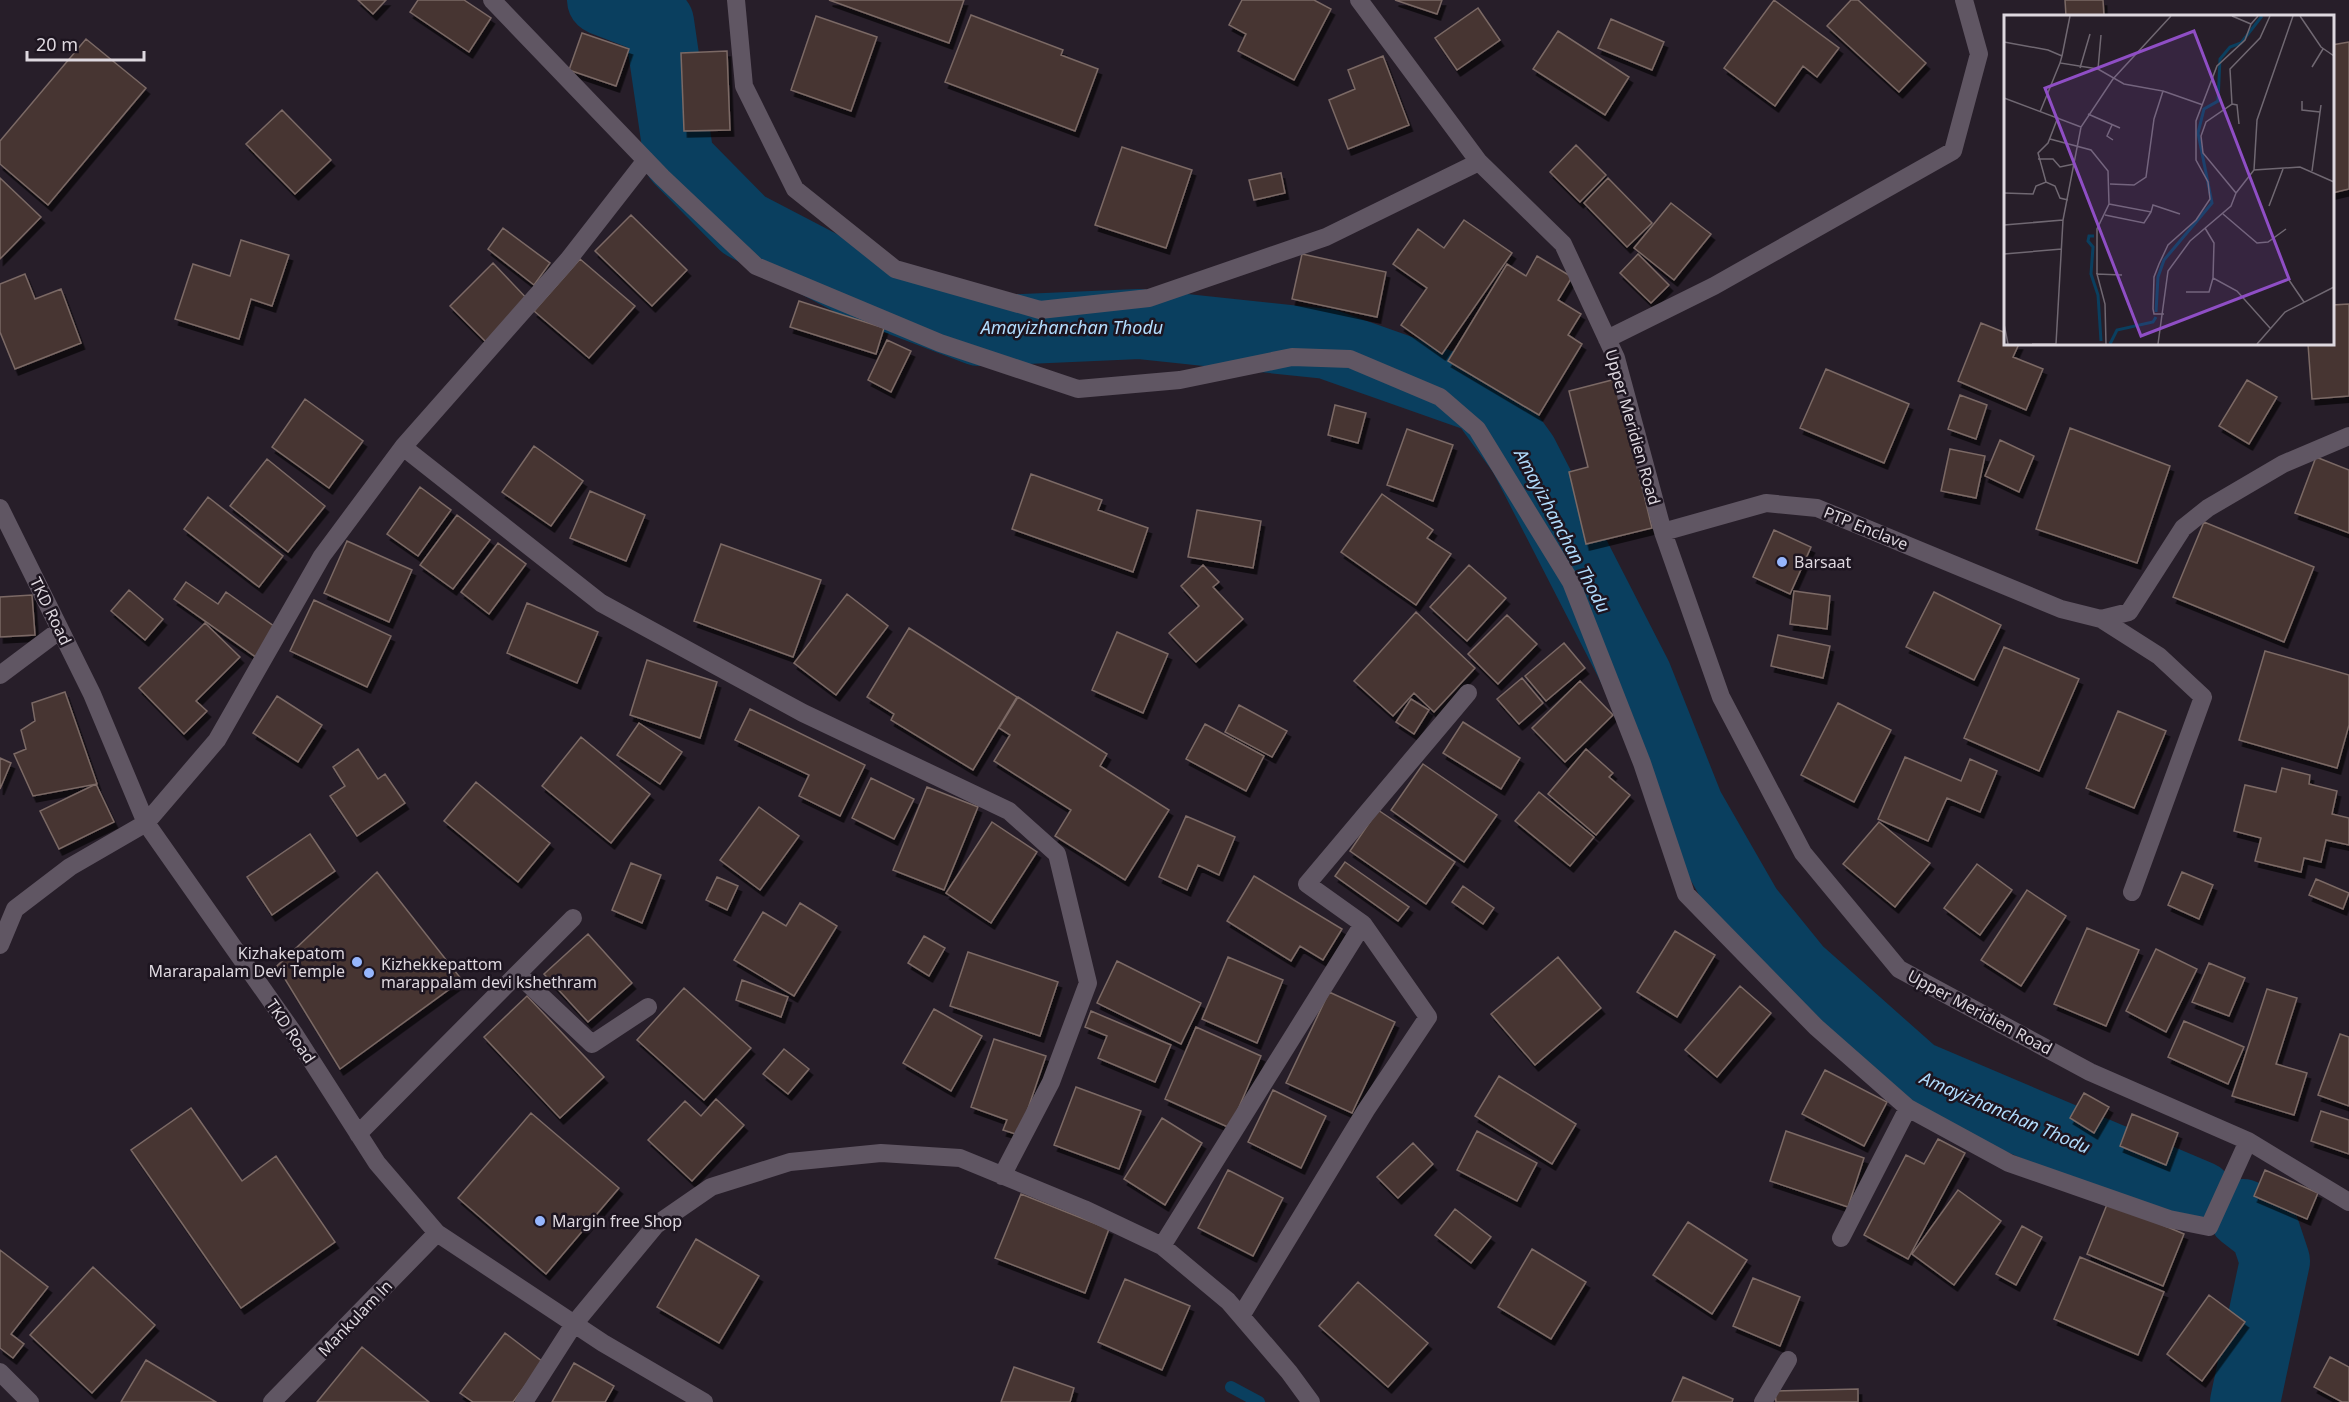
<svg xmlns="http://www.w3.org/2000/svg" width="2349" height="1402" font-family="'Noto Sans',sans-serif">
  <defs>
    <filter id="shadow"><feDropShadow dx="3.5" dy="6" stdDeviation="0" flood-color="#0009"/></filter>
  </defs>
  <rect width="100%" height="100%" fill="#271e29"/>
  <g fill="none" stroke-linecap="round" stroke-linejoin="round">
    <path stroke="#0a3f5f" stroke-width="12" d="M1231 1387 1259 1402"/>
    <path stroke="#0a3f5f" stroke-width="70" d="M602 0 659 22 679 159 744 225 859 285 979 331 1139 324 1327 344 1483 399 1523 454 1637 676 1689 807 1747 908 1798 971 1915 1075 2200 1196
      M2243 1214 2265 1231 2275 1261 2245 1402"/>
  </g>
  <path fill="#463633" stroke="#7b6965" stroke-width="1.5" filter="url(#shadow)" d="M358 0H386L373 14Z
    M418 0H464L491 18 469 52 410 12Z
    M829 0H964L949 43Z
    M1242 0H1314L1331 9 1294 80 1238 51 1246 34 1229 25Z
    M1395 0H1442L1437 14Z
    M1774 0 1839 48 1817 77 1803 66 1775 106 1724 68Z
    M1851 0H1858L1926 63 1899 92 1827 26Z
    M2065 0H2103L2104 16H2066Z
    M1478 8 1500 40 1457 70 1435 38Z
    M971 15 1063 50 1061 55 1098 69 1075 131 945 82Z
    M816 16 877 37 851 111 791 90Z
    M1611 19 1664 42 1652 70 1598 48Z
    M1558 31 1629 77 1605 115 1533 69Z
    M582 33 629 49 616 86 569 70Z
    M86 39 146 88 48 205 0 164V141Z
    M2349 42V189L2332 193V45Z
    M727 51 730 130 684 131 681 53Z
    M1383 56 1409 125 1348 149 1329 100 1355 89 1348 70Z
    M282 110 331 160 295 194 246 144Z
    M1576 145 1606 175 1580 202 1550 172Z
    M1122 147 1192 170 1166 248 1095 225Z
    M1281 173 1285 193 1254 200 1249 180Z
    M0 178 41 217 0 259Z
    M1608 178 1652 223 1627 247 1584 203Z
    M1671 203 1711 234 1674 280 1634 248Z
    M631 215 687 270 652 306 595 251Z
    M1464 220 1512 253 1442 354 1401 325 1427 288 1393 264 1418 229 1444 248Z
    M503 228 550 263 534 285 488 249Z
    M241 240 289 255 272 306 251 299 239 339 175 319 193 264 230 276Z
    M1302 254 1386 272 1377 317 1292 299Z
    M1638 254 1669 285 1651 303 1620 273Z
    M1537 256 1572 277 1558 300 1581 314 1568 335 1582 344 1539 415 1448 361 1507 264 1526 276Z
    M580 259 635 306 589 358 534 311Z
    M493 263 531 303 488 344 450 306Z
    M25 274 35 299 61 289 81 343 15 369 0 332V284Z
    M799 301 884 328 876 354 790 327Z
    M2349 304V396L2312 399 2308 344H2332V305Z
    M1981 323 2006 333V344H2019L2013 357 2043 369 2026 410 1958 381Z
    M887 340 911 351 891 392 868 380Z
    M1826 369 1909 404 1884 463 1800 428Z
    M1616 379 1652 528 1586 544 1569 472 1588 467 1569 391Z
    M2247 380 2277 397 2249 444 2219 426Z
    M1960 395 1987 405 1976 439 1948 429Z
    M305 399 363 441 329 488 272 447Z
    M1335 405 1366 413 1358 443 1328 435Z
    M2070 428 2170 466 2137 563 2036 529Z
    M1407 429 1453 445 1433 501 1387 485Z
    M2000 440 2034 456 2019 492 1985 476Z
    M534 446 583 481 551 526 502 492Z
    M1950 449 1985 456 1976 498 1941 491Z
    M2316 457 2349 470V533L2295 513Z
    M267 459 325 506 288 552 230 506Z
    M1031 474 1102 500 1098 510 1148 528 1133 572 1012 529Z
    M420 487 451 510 418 556 387 534Z
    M590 491 645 515 626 561 570 538Z
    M1382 494 1433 530 1427 538 1451 554 1416 605 1341 552Z
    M208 497 283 556 259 587 184 529Z
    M1197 510 1261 521 1253 568 1188 557Z
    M457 515 490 540 453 589 420 565Z
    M2204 522 2314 567 2284 642 2173 597Z
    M1774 530 1811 547 1790 594 1753 577Z
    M347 541 412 570 389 622 324 593Z
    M498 543 526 564 489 614 461 592Z
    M721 544 821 580 793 657 694 621Z
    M1203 565 1219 582 1213 587 1243 619 1196 662 1169 633 1199 606 1181 586Z
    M1469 565 1506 598 1467 641 1430 607Z
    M186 582 218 604 226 592 278 629 257 658 174 599Z
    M129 590 163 619 145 640 111 611Z
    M1794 591 1830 596 1827 629 1790 624Z
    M1934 592 2001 625 1974 680 1906 647Z
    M847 594 888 626 836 695 794 663Z
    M32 595 35 635 0 637V597Z
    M314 600 391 636 367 687 290 651Z
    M527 603 598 632 577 683 507 653Z
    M1416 612 1475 668 1434 712 1414 693 1393 716 1354 681Z
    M1507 615 1537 644 1498 684 1468 654Z
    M205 623 240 657 196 701 207 711 184 734 139 688Z
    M909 628 1017 697 973 770 891 720 894 714 867 697Z
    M1117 632 1168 654 1143 713 1092 690Z
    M1778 635 1830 646 1823 678 1771 666Z
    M1564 643 1585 668 1546 701 1525 676Z
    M2004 647 2079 679 2039 771 1964 738Z
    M2265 651 2349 675V725L2337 768 2239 740Z
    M647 660 717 682 700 738 630 715Z
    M1522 678 1543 703 1519 724 1497 699Z
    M1580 681 1613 715 1565 762 1532 728Z
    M65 692 97 784 33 796 14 754 26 749 21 730 35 721 32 703Z
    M277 696 322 725 298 762 253 733Z
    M1018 697 1107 754 1100 766 1169 810 1125 880 1055 836 1071 810 994 761 1010 735 999 728Z
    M1411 699 1429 710 1414 734 1396 722Z
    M1838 703 1891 730 1854 802 1801 775Z
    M1239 705 1287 731 1272 757 1225 732Z
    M750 709 865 765 840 816 799 796 809 775 735 740Z
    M2118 711 2166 731 2134 808 2086 788Z
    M1463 722 1520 758 1501 789 1443 753Z
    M639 723 682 752 660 784 617 755Z
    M1205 724 1264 756 1246 791 1186 759Z
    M581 737 650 794 611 843 542 786Z
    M358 749 378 779 385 774 405 803 357 836 330 796 345 786 333 767Z
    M1586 749 1613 773 1609 777 1630 795 1596 835 1548 794Z
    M1905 757 1961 781 1970 759 1997 771 1980 812 1947 798 1928 841 1878 819Z
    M0 758 11 763 0 789Z
    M1423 764 1497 815 1464 862 1391 810Z
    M2282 768 2310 775 2309 784 2337 791 2332 814 2349 818V845L2326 840 2321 862 2304 858 2301 872 2255 861 2261 838 2234 831 2245 785 2276 792Z
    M871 778 914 799 894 839 852 818Z
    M476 782 550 843 518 882 444 821Z
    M96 784 114 822 59 849 40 811Z
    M927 787 978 807 944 890 893 870Z
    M1539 792 1594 837 1570 866 1515 821Z
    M759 807 799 836 760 890 720 860Z
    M1378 810 1455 862 1426 904 1350 851Z
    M1186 816 1235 837 1219 875 1198 865 1187 890 1159 877Z
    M992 822 1037 852 991 923 946 893Z
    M1879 822 1930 863 1895 907 1843 864Z
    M310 834 335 871 272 915 247 877Z
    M1345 862 1409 907 1398 921 1335 876Z
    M631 863 661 875 642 923 612 910Z
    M1977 864 2012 890 1980 935 1944 908Z
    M377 872 462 980 340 1069 277 966Z
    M2182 872 2213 885 2199 919 2168 905Z
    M1254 876 1342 929 1323 960 1300 946 1291 961 1227 921Z
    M717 877 738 886 727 910 706 900Z
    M2316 879 2349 893 2343 909 2309 895Z
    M1463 886 1494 908 1483 924 1452 902Z
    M2027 890 2066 916 2021 986 1981 960Z
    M800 903 837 926 794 996 734 960 763 912 786 926Z
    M2087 928 2139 950 2106 1026 2054 1004Z
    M1675 931 1715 955 1677 1017 1637 992Z
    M588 934 632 983 588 1022 544 974Z
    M924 936 945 948 929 976 908 963Z
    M2156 949 2197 969 2166 1032 2126 1011Z
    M968 952 1058 982 1040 1036 950 1006Z
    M1228 957 1283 980 1257 1043 1202 1019Z
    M1558 957 1601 1008 1535 1065 1491 1014Z
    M1117 961 1201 1003 1181 1044 1097 1003Z
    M2209 963 2245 978 2229 1016 2192 1002Z
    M742 980 788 997 781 1017 736 1000Z
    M1740 986 1771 1013 1717 1077 1685 1050Z
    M684 988 751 1048 704 1100 637 1040Z
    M2267 989 2297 998 2276 1064 2307 1073 2294 1115 2232 1096Z
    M1329 992 1395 1022 1352 1113 1286 1083Z
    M527 996 604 1077 560 1118 484 1037Z
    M934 1009 982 1036 951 1091 903 1063Z
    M1091 1011 1171 1045 1155 1082 1098 1058 1107 1036 1085 1027Z
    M2184 1021 2244 1047 2228 1084 2168 1057Z
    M1196 1027 1261 1056 1230 1128 1165 1099Z
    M2340 1034 2349 1037V1106L2318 1095Z
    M994 1039 1046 1056 1019 1135 1003 1130 1007 1120 971 1107Z
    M784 1049 809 1069 788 1094 763 1074Z
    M1825 1070 1887 1102 1864 1146 1802 1114Z
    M1499 1076 1576 1124 1552 1164 1475 1116Z
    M1076 1087 1141 1111 1119 1169 1054 1145Z
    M1273 1090 1326 1116 1301 1168 1248 1142Z
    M2084 1093 2109 1107 2094 1133 2070 1118Z
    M716 1099 744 1125 692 1181 648 1140 685 1101 701 1116Z
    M191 1108 242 1181 276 1156 335 1242 241 1308 131 1150Z
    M2321 1111 2349 1120V1154L2311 1141Z
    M531 1113 619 1188 546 1274 458 1198Z
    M2132 1114 2178 1133 2166 1165 2120 1146Z
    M1162 1118 1202 1143 1165 1205 1124 1179Z
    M1477 1131 1537 1163 1517 1201 1457 1170Z
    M1786 1131 1864 1158 1848 1207 1770 1181Z
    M1938 1139 1965 1153 1908 1259 1864 1235 1906 1155 1924 1164Z
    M1413 1143 1433 1164 1398 1198 1377 1177Z
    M1228 1170 1283 1198 1253 1256 1198 1228Z
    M2265 1170 2318 1193 2307 1219 2254 1196Z
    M1958 1190 2001 1221 1954 1285 1912 1254Z
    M1021 1194 1109 1229 1085 1293 995 1258Z
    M2108 1202 2184 1234 2163 1286 2087 1254Z
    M1455 1209 1491 1237 1471 1263 1435 1235Z
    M1688 1222 1747 1260 1712 1314 1653 1275Z
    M2022 1226 2042 1237 2016 1285 1996 1274Z
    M696 1239 759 1276 719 1343 657 1307Z
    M1532 1249 1586 1282 1551 1339 1498 1307Z
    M0 1250 48 1287 11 1334 24 1344 13 1358 0 1348Z
    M2080 1257 2164 1292 2138 1355 2054 1319Z
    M93 1267 155 1325 92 1393 30 1335Z
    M1753 1278 1800 1297 1780 1346 1733 1326Z
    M1125 1279 1190 1306 1162 1370 1098 1342Z
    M1358 1282 1428 1343 1388 1387 1319 1326Z
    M2209 1295 2245 1322 2202 1381 2167 1354Z
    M505 1333 543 1362 513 1402H473L460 1393Z
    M362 1347 429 1402H317Z
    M2330 1357 2349 1367V1402H2342L2314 1387Z
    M146 1360 216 1402H121Z
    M574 1363 614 1386 605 1402H552Z
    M1014 1367 1074 1388 1070 1402H1001Z
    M1683 1377 1733 1399 1732 1402H1672Z
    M1858 1389V1402H1776L1775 1391Z"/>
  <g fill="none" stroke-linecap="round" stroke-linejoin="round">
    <path stroke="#605663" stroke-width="18" d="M492 0 662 177 756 266 940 343 1078 389 1180 380 1292 357 1350 359 1440 397 1477 429 1571 582 1642 763 1686 894 1816 1027 1908 1108 2009 1163 2169 1219 2209 1227 2248 1141
      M736 0 744 86 795 189 895 269 1040 310 1149 298 1326 237 1479 162 1563 244 1616 358 1663 532 1721 697 1803 853 1899 969 2090 1072 2248 1141 2349 1202
      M1359 0 1479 162
      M1607 339 1714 286 1953 151 1979 54 1964 0
      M403 447 568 260 646 160
      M0 508 92 694 146 823 295 1035 377 1163 437 1233 603 1343 704 1402
      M1663 532 1766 503 1817 508 2061 609 2101 619 2129 612 2183 528 2208 508 2283 464 2349 436
      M2101 619 2159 656 2203 697 2132 892
      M0 675 60 630
      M0 945 15 909 70 867 146 823 217 740 322 556 403 447 601 603 803 713 1009 811 1057 854 1088 983 1051 1082 1002 1176
      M518 974 592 1044 648 1007
      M358 1134 573 918
      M1841 1238 1908 1108
      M1162 1246 1363 924 1307 884 1468 693
      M1241 1316 1366 1110 1428 1017 1363 924
      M0 1372 30 1402
      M272 1402 437 1233
      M524 1402 574 1324 656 1225 711 1187 790 1162 881 1153 960 1158 1084 1209 1162 1246 1228 1301 1289 1372 1311 1402
      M1763 1402 1788 1360"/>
  </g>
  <g fill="#96b6fd" stroke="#1d1520" stroke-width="2">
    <circle cx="1782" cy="562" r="6"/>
    <circle cx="357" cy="962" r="6"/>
    <circle cx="369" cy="973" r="6"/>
    <circle cx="540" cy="1221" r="6"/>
  </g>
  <g text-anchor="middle" stroke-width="5" stroke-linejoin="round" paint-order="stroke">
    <g font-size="16" fill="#ded8df" stroke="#1d1520">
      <text transform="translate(1633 427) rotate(74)" y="6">Upper Meridien Road</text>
      <text transform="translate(1866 528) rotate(22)" y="6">PTP Enclave</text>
      <text transform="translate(51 611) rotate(64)" y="6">TKD Road</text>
      <text transform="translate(1980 1012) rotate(28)" y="6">Upper Meridien Road</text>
      <text transform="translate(291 1031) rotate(56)" y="6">TKD Road</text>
      <text transform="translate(355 1318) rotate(-46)" y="6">Mankulam ln</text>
    </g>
    <g font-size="16" fill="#ded8df" stroke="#1d1520" text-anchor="start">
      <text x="1794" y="568">Barsaat</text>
      <text x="345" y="959" text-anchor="end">Kizhakepatom<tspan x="345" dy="18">Mararapalam Devi Temple</tspan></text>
      <text x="381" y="970">Kizhekkepattom<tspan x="381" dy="18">marappalam devi kshethram</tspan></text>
      <text x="552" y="1227">Margin free Shop</text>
    </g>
    <g font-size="18" font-style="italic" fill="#b2ddfe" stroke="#1d1520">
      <text x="1072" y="334">Amayizhanchan Thodu</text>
      <text transform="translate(1562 531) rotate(62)" y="6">Amayizhanchan Thodu</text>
      <text transform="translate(2005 1113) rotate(23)" y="6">Amayizhanchan Thodu</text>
    </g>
  </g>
  <g transform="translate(2004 15)">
    <rect width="330" height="330" fill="#271e29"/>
    <path fill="none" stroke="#0a3f5f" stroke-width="3" d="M90 221H85L84 226 89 232 87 259 94 280 97 326M152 297 154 262 160 245 208 188 194 118 200 94 214 86 216 44 226 32 237 28 258 1M106 329 113 315 149 307 152 302"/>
    <path fill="none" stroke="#706872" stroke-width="1.5" d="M228 1 247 9 254 1M296 1 317 32 330 41M0 27 44 35 58 41 56 48 94 54 120 69 159 76 150 104 142 162 130 170 106 169M58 41 66 1M308 52 319 34M76 53 86 19M94 54 97 20M159 76 199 90M0 83 77 112M298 86V95L316 97M228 89 233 90 235 109M36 97 56 48M84 99 116 113M108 110 103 121 109 125M46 124 87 135 104 156 105 189 93 214V259M34 144H49L56 152 70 149M250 155 253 105 289 1M308 156 317 90M42 167 34 138 44 128 54 102M0 178 29 179 32 171 42 167 51 171 56 183 64 185M232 178 250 155 296 152 330 167M105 189 147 197 149 190 176 199M265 191 279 154M219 199 253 228 264 227 282 214M101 200 140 208 147 197M0 210 59 205M201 213 210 228 209 263 233 276 266 313M0 239 58 234M285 265 300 287M182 277H205L209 263M160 299H150L149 294 150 262 155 249 164 230 192 205 206 184 204 167 192 145V106L213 51 241 25 247 9M0 309 4 329M28 329H52L59 205 77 112 109 64 167 1M102 329 101 289 93 259 118 260M154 329 164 256 186 226 227 191 232 178 199 138 197 121 202 107 228 89 226 54 256 23 266 1M253 329 281 297 330 272"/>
    <path fill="#8f4ec5" fill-opacity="0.15" stroke="#8f4ec5" stroke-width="3" d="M190 16 285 264 137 321 41 73Z"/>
    <rect width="330" height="330" fill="none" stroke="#ded8df" stroke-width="3"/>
  </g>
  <path d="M27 51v9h117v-9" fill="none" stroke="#ded8df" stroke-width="3"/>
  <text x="36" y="51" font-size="18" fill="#ded8df" stroke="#1d1520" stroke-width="4.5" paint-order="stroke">20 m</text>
</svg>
